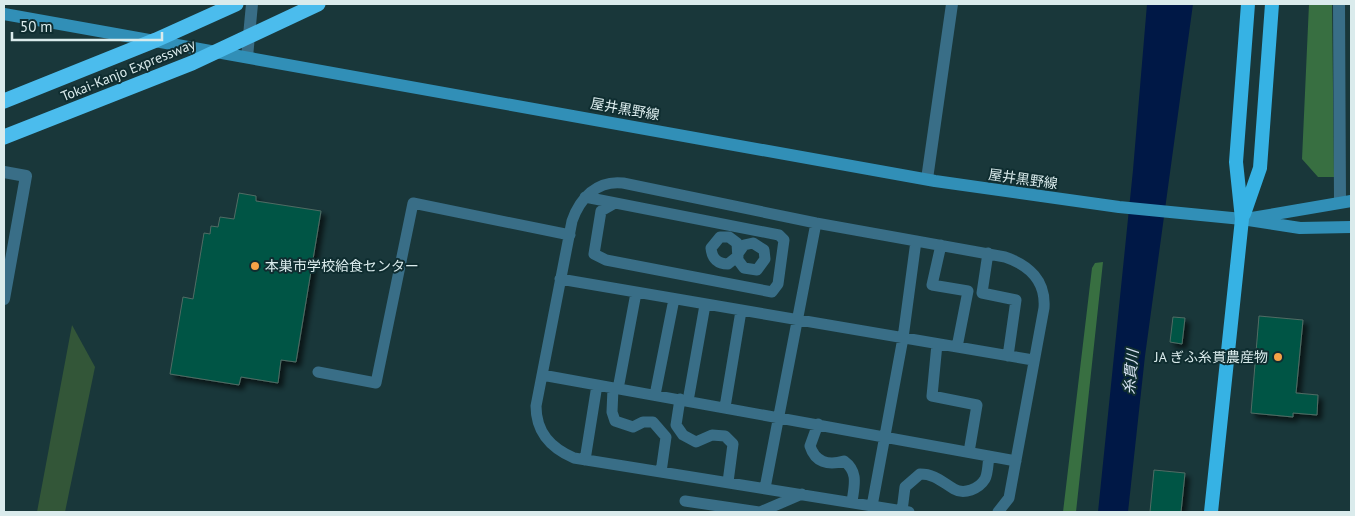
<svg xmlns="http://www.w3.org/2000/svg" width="1355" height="516" font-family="'PT Sans','Noto Sans JP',sans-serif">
  <defs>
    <filter id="shadow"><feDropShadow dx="4.5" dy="4.5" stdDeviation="2.5" flood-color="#0009"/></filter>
  </defs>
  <rect width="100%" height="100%" fill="#19373a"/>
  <path fill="#335638" d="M72 325 95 367 65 512H37Z"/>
  <path fill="#386f41" d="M1309 4H1332L1334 177H1318L1302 159Z
    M1103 262 1076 512H1063L1092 268 1095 263Z"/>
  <path fill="#001846" d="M1147 4H1193L1145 356 1128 512H1098L1133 170Z"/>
  <path fill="#005445" stroke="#506c64" filter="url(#shadow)" d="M239 193 256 196V201L321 211 296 362 281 360 278 383 241 377 239 385 170 374 183 297 193 299 204 233 210 234 211 226 218 227 220 217 234 219Z
    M1259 316 1303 320 1296 393 1318 395 1317 415 1293 413V417L1251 413Z
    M1173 317 1185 318 1182 344 1170 342Z
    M1154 470 1185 473 1181 512H1150Z"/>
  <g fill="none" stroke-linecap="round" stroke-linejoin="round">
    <path stroke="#396e87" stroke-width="11" d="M585 197 779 235 784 240 778 284 772 292 606 260 594 254 601 211 615 203
      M941 245 932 285 968 291 957 347
      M988 253 982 293 1016 300 1008 356
      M738 256 728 264C718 264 712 259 711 248L720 237H729L737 243 738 260 744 268 757 270 765 259 764 250 753 243 744 245 739 252
      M560 279 1033 360
      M937 344 932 396 977 405 969 452
      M318 372 376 383 413 203 570 235
      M542 375 1016 461
      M613 388 612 412 615 421 633 427 643 422H653L666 437 661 472
      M618 389 636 293
      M655 395 674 299
      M680 399 676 425 683 435 696 442 712 435 725 436 733 444 728 482
      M688 401 705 305
      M725 407 741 311
      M818 424 810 446C815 462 828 466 844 461 859 472 854 486 852 502
      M585 460 597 385
      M765 488 816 223
      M685 501 759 512
      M872 506 903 338 916 241
      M902 511 905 487 920 474C935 474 942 482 954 489 964 495 979 489 985 479 988 474 988 462 989 456
      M760 512 802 494
      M909 512 574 458C551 448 536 433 536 406L572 221C580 198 597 180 623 183L816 223 1005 257C1029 265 1046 281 1044 308L1009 498 998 512"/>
    <path stroke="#396e87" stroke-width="12" d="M1339 4 1340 201
      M247 57 252 4
      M4 172 26 176 4 299
      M927 179 952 4"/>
    <path stroke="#318fb7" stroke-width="12" d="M4 14 935 181 1119 207 1242 219 1300 228 1351 227
      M1252 218 1351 201"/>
    <path stroke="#36b2e4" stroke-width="14" d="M1244 214 1260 168 1272 4
      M1211 512 1242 219 1236 162 1248 4"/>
    <path stroke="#4bbced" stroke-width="15" d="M4 101 156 40 236 4
      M4 137 192 63 318 4"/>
  </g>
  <g fill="#f6a247" stroke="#0f2d30" stroke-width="2">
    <circle cx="255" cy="266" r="5"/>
    <circle cx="1278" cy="357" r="5"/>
  </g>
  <g text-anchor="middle" stroke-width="4" stroke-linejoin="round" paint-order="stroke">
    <g font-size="14" fill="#daebec" stroke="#0f2d30">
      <text transform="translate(128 70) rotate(-22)" y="5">Tokai-Kanjo Expressway</text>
      <text transform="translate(625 109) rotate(10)" y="5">屋井黒野線</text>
      <text transform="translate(1023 179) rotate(8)" y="5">屋井黒野線</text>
    </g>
    <g font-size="14" fill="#daebec" stroke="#0f2d30" text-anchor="start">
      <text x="265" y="271">本巣市学校給食センター</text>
      <text x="1268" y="362" text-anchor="end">JA ぎふ糸貫農産物</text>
    </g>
    <g font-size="15" font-style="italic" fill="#d8e3f3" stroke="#0f2d30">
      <text transform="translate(1131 372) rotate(-85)" y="5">糸貫川</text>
    </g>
  </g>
  <rect width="1355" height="516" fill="none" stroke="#daebec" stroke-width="10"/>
  <path d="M12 32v8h150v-8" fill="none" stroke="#daebec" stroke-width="2.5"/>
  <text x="20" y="32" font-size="15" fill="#daebec" stroke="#0f2d30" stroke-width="4" paint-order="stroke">50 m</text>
</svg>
